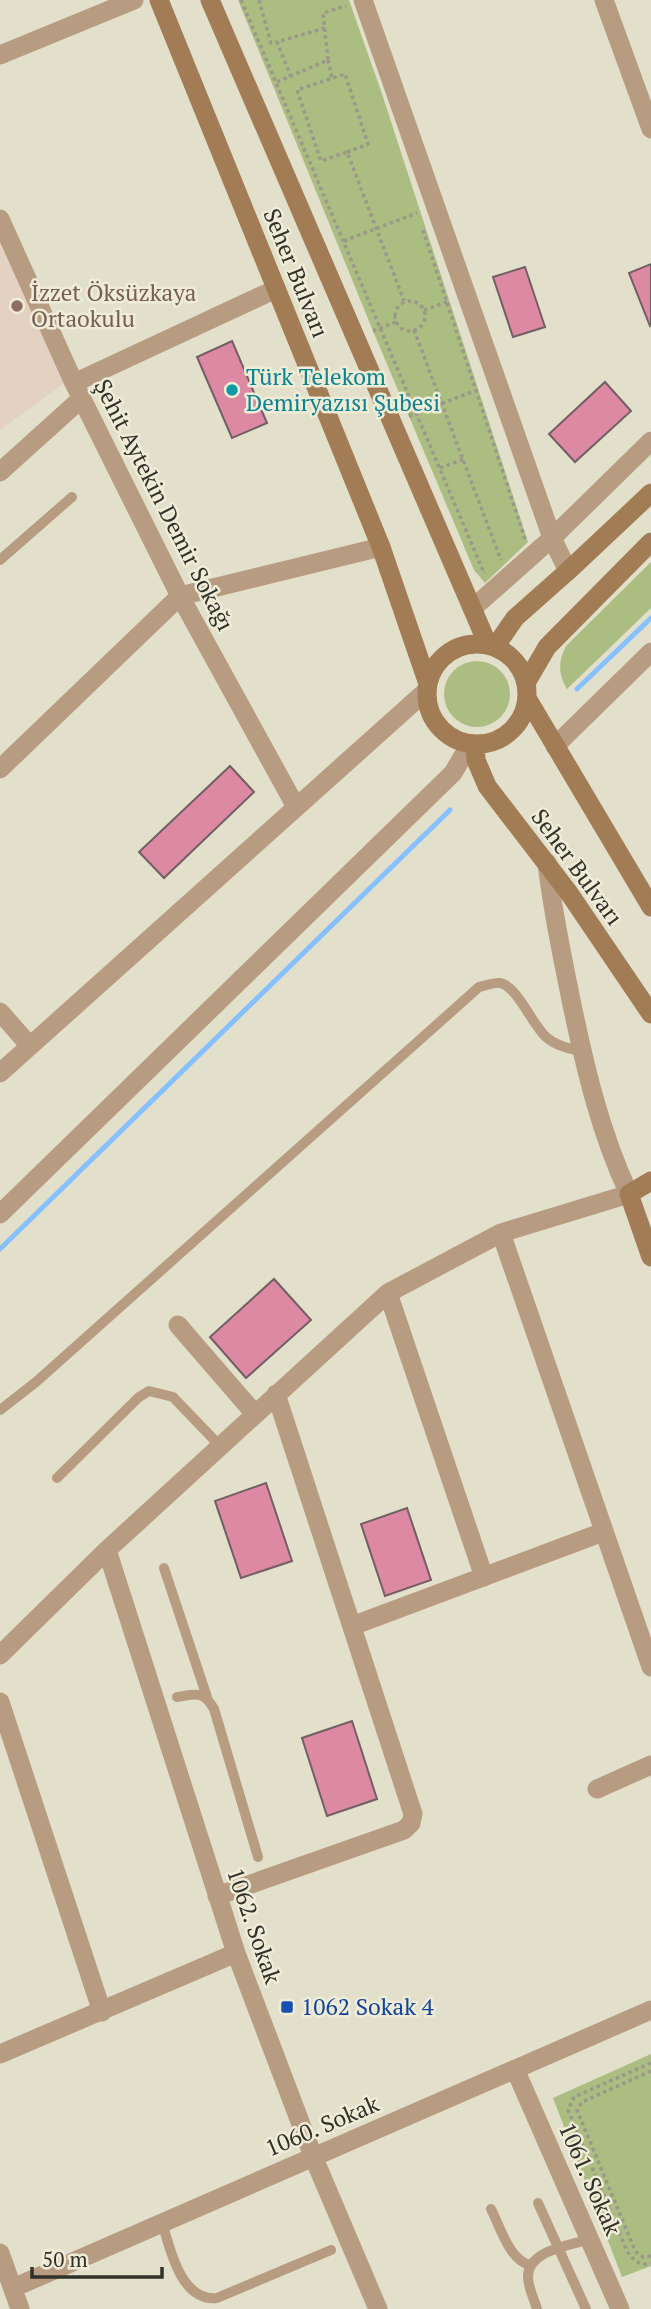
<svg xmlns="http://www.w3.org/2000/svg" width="651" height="2309" font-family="'PT Serif',serif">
  <rect width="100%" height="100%" fill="#e2dfcb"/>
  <path fill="#e3d1c1" d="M0 232 67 381 0 430Z"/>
  <path fill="#abbd81" d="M238 0H349L382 94 528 542 485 583 474 570 373 331Z
    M651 562V608L567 689C558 674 558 661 566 646Z
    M444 694a33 33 0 1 1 66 0a33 33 0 1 1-66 0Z
    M651 2054V2266L622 2277 553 2098Z"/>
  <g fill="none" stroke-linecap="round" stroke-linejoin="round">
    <path stroke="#87c0fe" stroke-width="5" d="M577 689 651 618
      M0 1249 450 810"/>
  </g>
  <path fill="#dd89a4" stroke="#725f64" stroke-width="2" d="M651 264V325L650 326 629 273Z
    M525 267 545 327 513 337 493 277Z
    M232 341 267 423 232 438 197 357Z
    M605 382 631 411 575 462 549 434Z
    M230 766 254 792 164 878 139 852Z
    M274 1279 311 1320 246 1378 210 1337Z
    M266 1483 292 1561 241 1578 215 1501Z
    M407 1508 431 1580 385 1596 361 1524Z
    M352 1721 377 1799 327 1816 302 1738Z"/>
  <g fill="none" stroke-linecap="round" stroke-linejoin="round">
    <path stroke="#9a9889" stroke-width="3.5" stroke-dasharray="3.5 3.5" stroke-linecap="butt" d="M241 0 484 573 485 572
      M259 0 271 43 277 42
      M328 60 332 78
      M291 77 277 42 325 28
      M277 82 328 60 323 13 346 6
      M347 152 368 144 345 74 297 90 321 161 347 152 404 301
      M423 230 525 539
      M344 241 417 213
      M395 316a15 15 0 1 1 30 0a15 15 0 1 1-30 0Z
      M424 310 447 302
      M414 330 501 560
      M373 331 396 322
      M409 416 477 390
      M440 468 464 459
      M651 2063 574 2097 568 2110 627 2251C633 2260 640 2267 651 2263
      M651 2071 582 2102 577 2110 634 2248 637 2253 643 2257 651 2256"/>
    <path stroke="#b79c82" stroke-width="10" d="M0 560 72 497
      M0 1410 36 1382 479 987C485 986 494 982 500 983 516 985 532 1024 546 1037 556 1046 569 1049 582 1051
      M57 1478 139 1397 149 1391 173 1397 220 1446
      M164 1568 207 1697
      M177 1697C197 1694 203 1690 214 1709L258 1857
      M538 2203 586 2309
      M491 2209C500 2226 509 2260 530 2265
      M162 2222C170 2249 181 2302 217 2298L331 2250
      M537 2309C534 2299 528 2287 528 2277 528 2250 569 2246 590 2239"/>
    <path stroke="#b79c82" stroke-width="19" d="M363 0 552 538 568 571
      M604 0 651 129
      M0 55 134 0
      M0 219 74 383 180 596 296 807
      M74 383 276 289
      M0 472 82 398
      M473 608 552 538 651 441
      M555 746 651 652
      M0 769 180 596 381 547
      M0 1012 30 1046
      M0 1073 426 691
      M0 1214 453 773 470 744
      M501 1233 651 1667
      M388 1293 484 1577
      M178 1325 255 1414
      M107 1550 236 1953 313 2156 378 2309
      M352 1626 603 1532
      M0 1655 107 1550 388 1293 501 1233 629 1194C600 1132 585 1067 571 1000 562 955 552 909 547 863
      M0 1702 102 2012
      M597 1789 651 1765
      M217 1896 404 1830 411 1823 413 1814 276 1394
      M0 2054 236 1953
      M515 2069 620 2309
      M0 2253 20 2309
      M13 2288 651 2010"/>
    <path stroke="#a27c54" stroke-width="19" d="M159 0 381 547 428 684
      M210 0 488 645
      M427 694a50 50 0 1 1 100 0a50 50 0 1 1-100 0Z
      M495 647 515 618 568 571 651 493
      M526 683 547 647 651 542
      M527 698 651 907
      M475 745 476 760 487 786 569 893 651 1014
      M651 1181 629 1194 651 1257"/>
  </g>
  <circle fill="#8d6e63" stroke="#efecd8" stroke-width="2.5" cx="17" cy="306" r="7"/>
  <circle fill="#0f9aa8" stroke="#efecd8" stroke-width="2.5" cx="232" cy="390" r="7"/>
  <rect fill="#1a4fb4" stroke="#efecd8" stroke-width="2.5" x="280" y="2000" width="14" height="14" rx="3.5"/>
  <g text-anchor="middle" stroke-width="5" stroke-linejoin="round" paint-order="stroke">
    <g font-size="23" fill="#313029" stroke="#efecd8">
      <text transform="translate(296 273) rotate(68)" y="8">Seher Bulvarı</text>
      <text transform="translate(164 505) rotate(63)" y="8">Şehit Aytekin Demir Sokağı</text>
      <text transform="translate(577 867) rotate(54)" y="8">Seher Bulvarı</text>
      <text transform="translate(254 1926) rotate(71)" y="8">1062. Sokak</text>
      <text transform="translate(322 2126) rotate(-23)" y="8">1060. Sokak</text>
      <text transform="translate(590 2179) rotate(66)" y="8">1061. Sokak</text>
    </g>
    <g font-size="23" fill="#785e54" stroke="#efecd8" text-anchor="start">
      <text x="31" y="301">İzzet Öksüzkaya<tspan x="31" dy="26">Ortaokulu</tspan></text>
    </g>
    <g font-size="23" fill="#0d838f" stroke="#efecd8" text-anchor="start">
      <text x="246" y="385">Türk Telekom<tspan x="246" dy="26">Demiryazısı Şubesi</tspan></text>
    </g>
    <g font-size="23" fill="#164399" stroke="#efecd8" text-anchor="start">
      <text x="301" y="2015">1062 Sokak 4</text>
    </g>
  </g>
  <path d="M32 2267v10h130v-10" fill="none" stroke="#313029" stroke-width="3.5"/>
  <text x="42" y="2267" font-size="21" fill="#313029" stroke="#efecd8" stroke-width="5" paint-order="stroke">50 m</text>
</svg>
